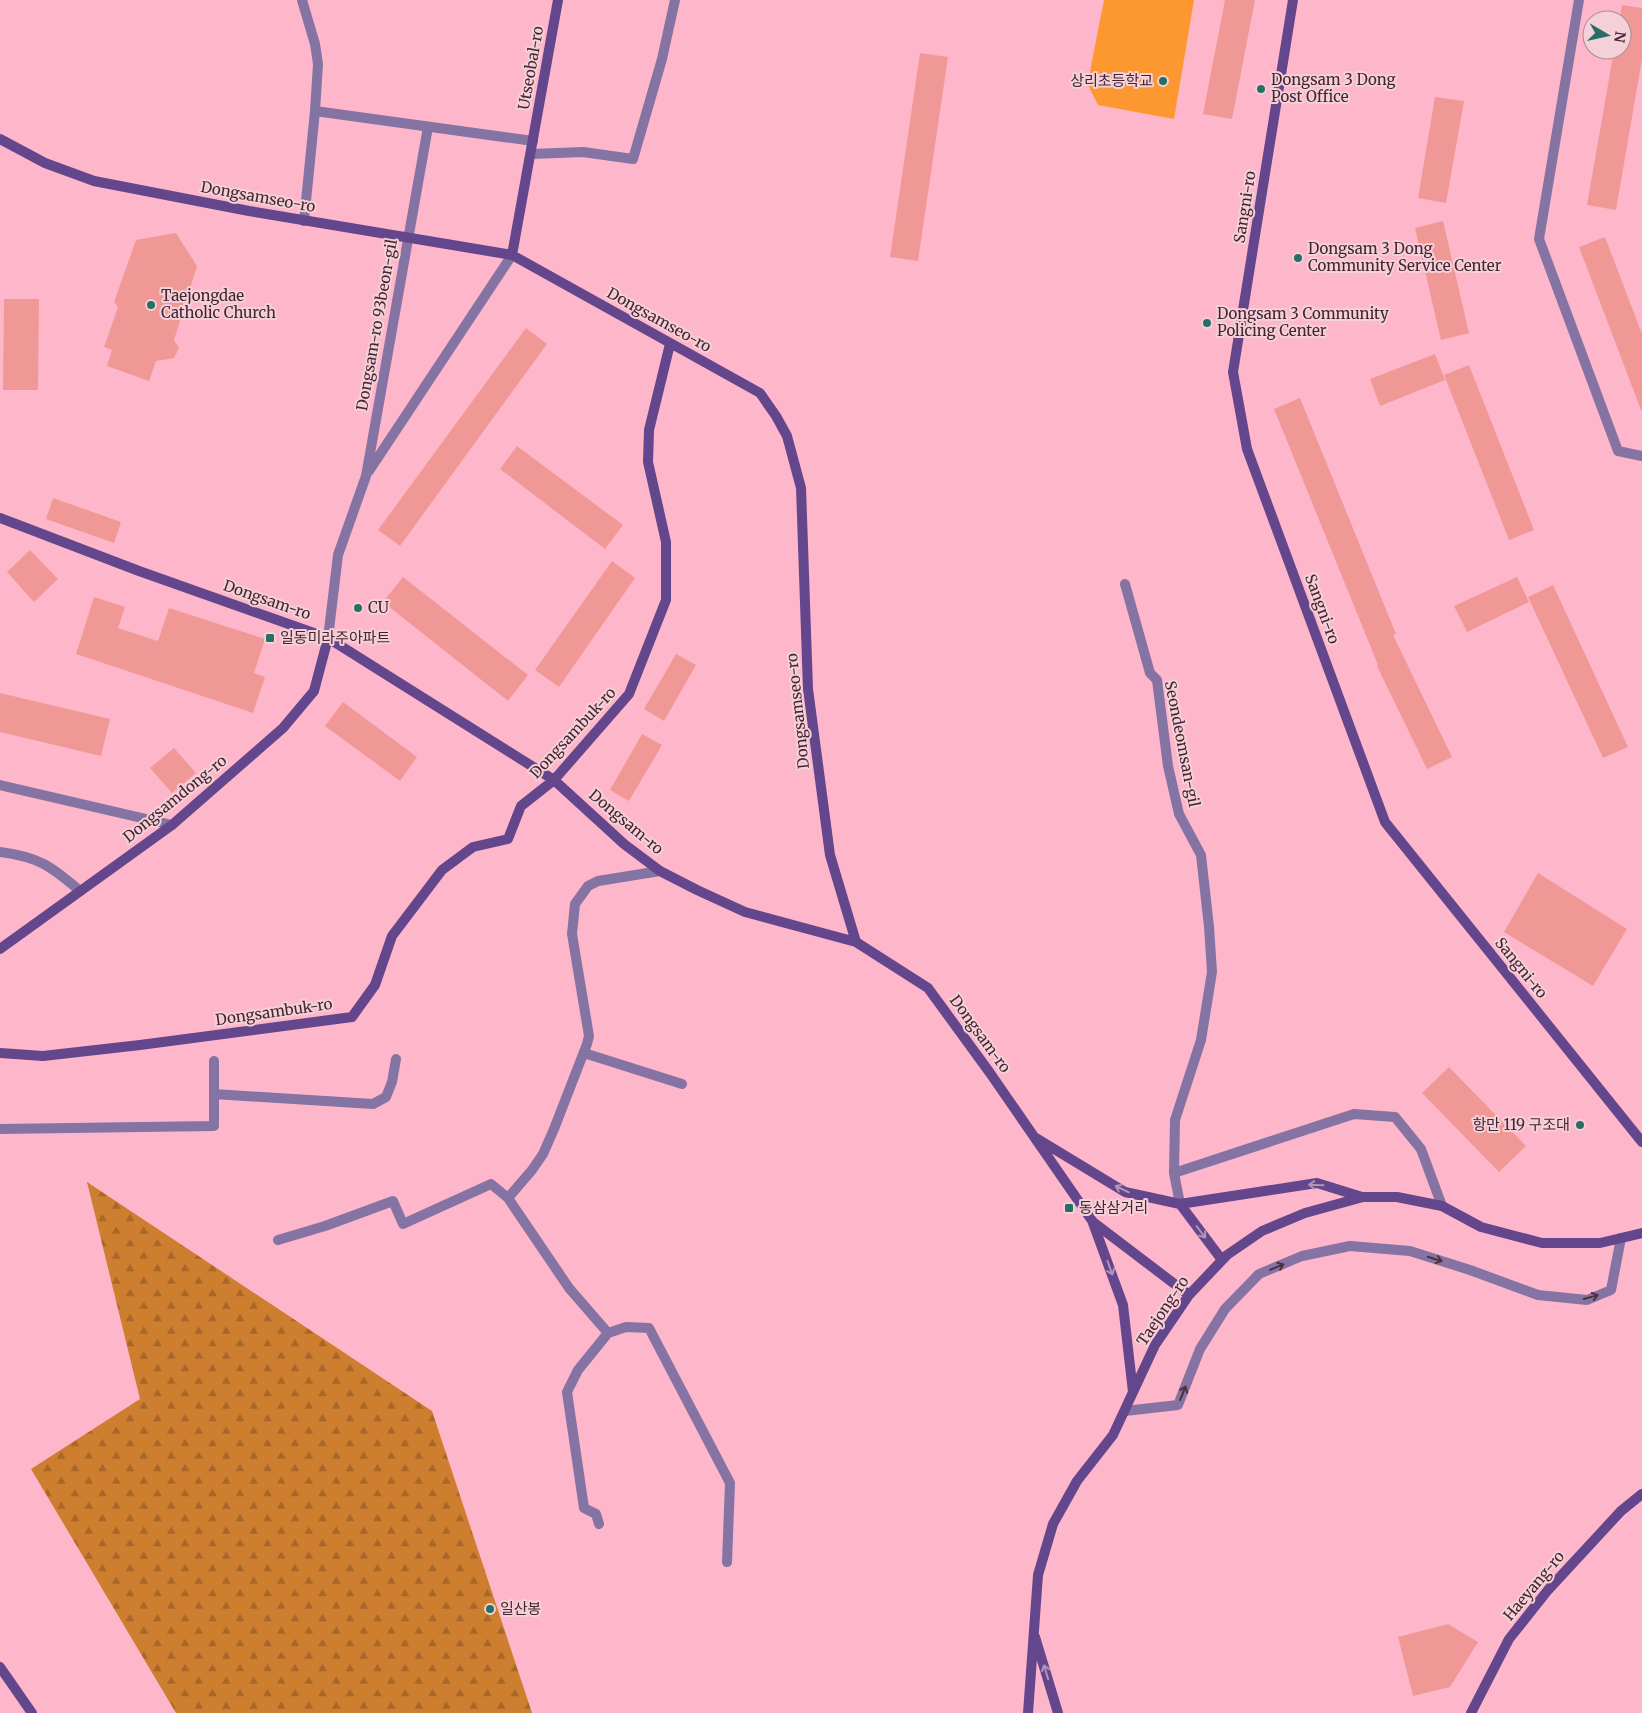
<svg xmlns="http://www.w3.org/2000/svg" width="1642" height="1713" font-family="Merriweather,'Noto Sans KR',serif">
  <defs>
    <pattern id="forest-firs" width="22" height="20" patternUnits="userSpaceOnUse" patternTransform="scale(1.25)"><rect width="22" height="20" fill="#cd7e2f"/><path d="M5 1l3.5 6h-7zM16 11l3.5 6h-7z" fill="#a86728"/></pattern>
  </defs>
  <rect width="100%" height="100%" fill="#feb7ca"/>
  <path fill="url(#forest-firs)" d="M87 1182 432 1411 532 1713H176L31 1469 140 1399Z"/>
  <path fill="#fd9830" d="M1104 0H1194L1174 119 1098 105 1089 87 1091 66Z"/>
  <path fill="#f09896" d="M1225 0H1255L1232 119 1203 114Z
    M1622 5 1642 8V59L1616 210 1587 205 1614 50H1622V20H1619Z
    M920 53 948 57 918 261 890 257Z
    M1435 97 1464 101 1446 203 1418 198Z
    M1443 221 1469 333 1441 340 1415 228Z
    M176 233 197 266 174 340 179 348 174 358 156 361 149 381 107 366 112 350 104 347 118 307 114 302 136 240Z
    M1605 237 1642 334V410H1641L1579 247Z
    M4 299H39L38 390H3Z
    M526 328 547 344 400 546 378 530Z
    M1435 354 1445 380 1380 406 1370 379Z
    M1469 365 1534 530 1509 540 1444 375Z
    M1300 398 1396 634 1393 635 1452 757 1427 769 1377 666 1378 665 1274 409Z
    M517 446 623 525 605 549 500 469Z
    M53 498 121 522 114 543 46 519Z
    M30 550 58 579 34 602 7 572Z
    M612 561 635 578 559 687 535 670Z
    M403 577 528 675 508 701 383 602Z
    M1517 577 1529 602 1467 632 1454 606Z
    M1553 585 1628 747 1603 758 1528 597Z
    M94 597 125 607 118 628 158 641 169 608 265 639 254 673 265 677 253 713 76 654Z
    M676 654 696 665 664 721 644 709Z
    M0 693 110 719 101 756 0 732Z
    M343 702 417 757 400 781 325 726Z
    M642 734 662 745 629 801 610 790Z
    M174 748 196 773 172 793 150 768Z
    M1538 873 1627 929 1593 986 1504 932Z
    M1449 1067 1526 1146 1499 1172 1422 1093Z
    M1448 1624 1478 1642 1450 1687 1413 1696 1398 1637Z"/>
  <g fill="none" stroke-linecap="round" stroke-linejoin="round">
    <path stroke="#8573a3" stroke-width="10" d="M315 111 533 141
      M531 154 583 152 633 159 662 59 675 0
      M1125 584 1150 673 1157 680 1168 766 1179 814 1201 855 1209 927 1212 972 1201 1040 1175 1120 1174 1173 1180 1204
      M0 785 172 825
      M584 1053 682 1084
      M1174 1173 1354 1114 1395 1117 1421 1149 1442 1206
      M508 1198 569 1288 608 1333
      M278 1240 325 1226 393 1201 403 1224 491 1184 508 1198 532 1170 543 1154 554 1129 587 1044 589 1036 572 934 575 904 588 886 598 881 660 871
      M599 1524 596 1514 584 1508 567 1392 578 1370 608 1333 626 1327 649 1328 730 1483 727 1562"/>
    <path stroke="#8573a3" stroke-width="10" d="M302 0 315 44 318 64 315 111 304 221
      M1579 0 1539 239 1618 451 1642 456
      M369 471 512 255
      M328 638 338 555 366 476 428 127
      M0 852C39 857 51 866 80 891
      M214 1094 373 1104 386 1097 392 1082 396 1059
      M0 1129 214 1126V1061
      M1125 1411 1178 1405 1200 1349 1225 1309 1259 1274 1302 1256 1350 1246 1410 1251 1470 1270 1538 1295 1587 1300 1611 1290 1621 1238"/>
    <path stroke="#63468c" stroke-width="10" d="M1293 0 1233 372 1247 449 1385 822 1642 1142
      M0 139 45 163 94 181 249 211 512 255 760 393 776 416 787 436 801 488 808 689 830 855 856 942
      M512 255 558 0
      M0 518 139 571 328 638 554 780 624 844 660 871 697 890 745 912 856 942 928 988 990 1073 1093 1222 1189 1295
      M0 949 172 825 283 728 314 691 328 638
      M0 1053 43 1056 140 1045 352 1017 375 985 392 936 442 870 473 847 508 839 521 806 554 780 629 694 666 600V542L648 462 649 430 670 344
      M1036 1138 1125 1192 1180 1204 1317 1183 1362 1197
      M1180 1204 1222 1260
      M1093 1223 1123 1305 1133 1392
      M1035 1637 1058 1713
      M0 1667 32 1713
      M1028 1713 1038 1575 1053 1524 1077 1481 1113 1435 1155 1345 1189 1295 1227 1255 1262 1231 1305 1213 1363 1197H1397L1442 1206 1481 1227 1542 1243H1600L1642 1233
      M1471 1713 1509 1639 1548 1590 1621 1511 1642 1494"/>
  </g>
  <defs><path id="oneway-shaft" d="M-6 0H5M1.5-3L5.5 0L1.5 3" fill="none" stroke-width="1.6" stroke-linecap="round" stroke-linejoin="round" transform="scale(1.25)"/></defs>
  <g stroke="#b392b6">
    <use href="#oneway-shaft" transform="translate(1316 1185) rotate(-178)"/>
    <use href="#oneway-shaft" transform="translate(1122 1189) rotate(-154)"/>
    <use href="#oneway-shaft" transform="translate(1201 1232) rotate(53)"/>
    <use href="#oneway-shaft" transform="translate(1110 1268) rotate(70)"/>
    <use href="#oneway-shaft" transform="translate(1046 1672) rotate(-107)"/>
  </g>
  <g stroke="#4f3040">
    <use href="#oneway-shaft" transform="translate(1435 1259) rotate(18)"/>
    <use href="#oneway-shaft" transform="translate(1277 1267) rotate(-22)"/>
    <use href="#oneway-shaft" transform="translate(1591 1297) rotate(-15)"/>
    <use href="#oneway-shaft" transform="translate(1183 1393) rotate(-68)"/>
  </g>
  <g fill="#286e63" stroke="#f4d0d9" stroke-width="2">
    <circle cx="1163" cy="81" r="5"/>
    <circle cx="1261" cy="89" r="5"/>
    <circle cx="1298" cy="258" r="5"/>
    <circle cx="151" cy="305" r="5"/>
    <circle cx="1207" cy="323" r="5"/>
    <circle cx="358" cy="608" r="5"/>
    <rect x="265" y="633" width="10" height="10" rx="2.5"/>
    <circle cx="1580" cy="1125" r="5"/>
    <rect x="1064" y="1203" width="10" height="10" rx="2.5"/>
    <circle cx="490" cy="1609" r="5"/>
  </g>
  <g text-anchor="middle" stroke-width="4" stroke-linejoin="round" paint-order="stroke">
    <g font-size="15" fill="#46242f" stroke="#f4d0d9">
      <text transform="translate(531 68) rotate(-80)" y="5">Utseobal-ro</text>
      <text transform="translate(258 197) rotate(10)" y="5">Dongsamseo-ro</text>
      <text transform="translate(1245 207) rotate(-81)" y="5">Sangni-ro</text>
      <text transform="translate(659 320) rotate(29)" y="5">Dongsamseo-ro</text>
      <text transform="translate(377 325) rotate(-80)" y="5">Dongsam-ro 93beon-gil</text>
      <text transform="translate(267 600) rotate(19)" y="5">Dongsam-ro</text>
      <text transform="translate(1322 609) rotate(70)" y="5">Sangni-ro</text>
      <text transform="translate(798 711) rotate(-96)" y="5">Dongsamseo-ro</text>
      <text transform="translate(573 733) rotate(-47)" y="5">Dongsambuk-ro</text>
      <text transform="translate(1182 744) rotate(79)" y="5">Seondeomsan-gil</text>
      <text transform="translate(175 799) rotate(-39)" y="5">Dongsamdong-ro</text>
      <text transform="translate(626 822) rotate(40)" y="5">Dongsam-ro</text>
      <text transform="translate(1521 968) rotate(51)" y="5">Sangni-ro</text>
      <text transform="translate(274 1012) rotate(-8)" y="5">Dongsambuk-ro</text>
      <text transform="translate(980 1034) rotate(54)" y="5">Dongsam-ro</text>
      <text transform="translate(1163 1311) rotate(-56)" y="5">Taejong-ro</text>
      <text transform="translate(1534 1586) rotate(-50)" y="5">Haeyang-ro</text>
    </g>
    <g font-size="15" fill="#46242f" stroke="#f4d0d9" text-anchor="start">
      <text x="1271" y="85">Dongsam 3 Dong<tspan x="1271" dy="17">Post Office</tspan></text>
      <text x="1153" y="86" text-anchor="end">상리초등학교</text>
      <text x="1308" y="254">Dongsam 3 Dong<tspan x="1308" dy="17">Community Service Center</tspan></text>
      <text x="161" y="301">Taejongdae<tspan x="161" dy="17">Catholic Church</tspan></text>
      <text x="1217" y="319">Dongsam 3 Community<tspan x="1217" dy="17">Policing Center</tspan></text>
      <text x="368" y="613">CU</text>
      <text x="280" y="643">일동미라주아파트</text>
      <text x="1570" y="1130" text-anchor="end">항만 119 구조대</text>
      <text x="1079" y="1213">동삼삼거리</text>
      <text x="500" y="1614">일산봉</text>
    </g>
  </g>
  <g transform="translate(1607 35) rotate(99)"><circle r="24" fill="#f4d0d9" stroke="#ae8b95"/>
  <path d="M0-4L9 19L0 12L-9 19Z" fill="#286e63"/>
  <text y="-8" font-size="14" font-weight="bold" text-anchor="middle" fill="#46242f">N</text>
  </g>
</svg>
